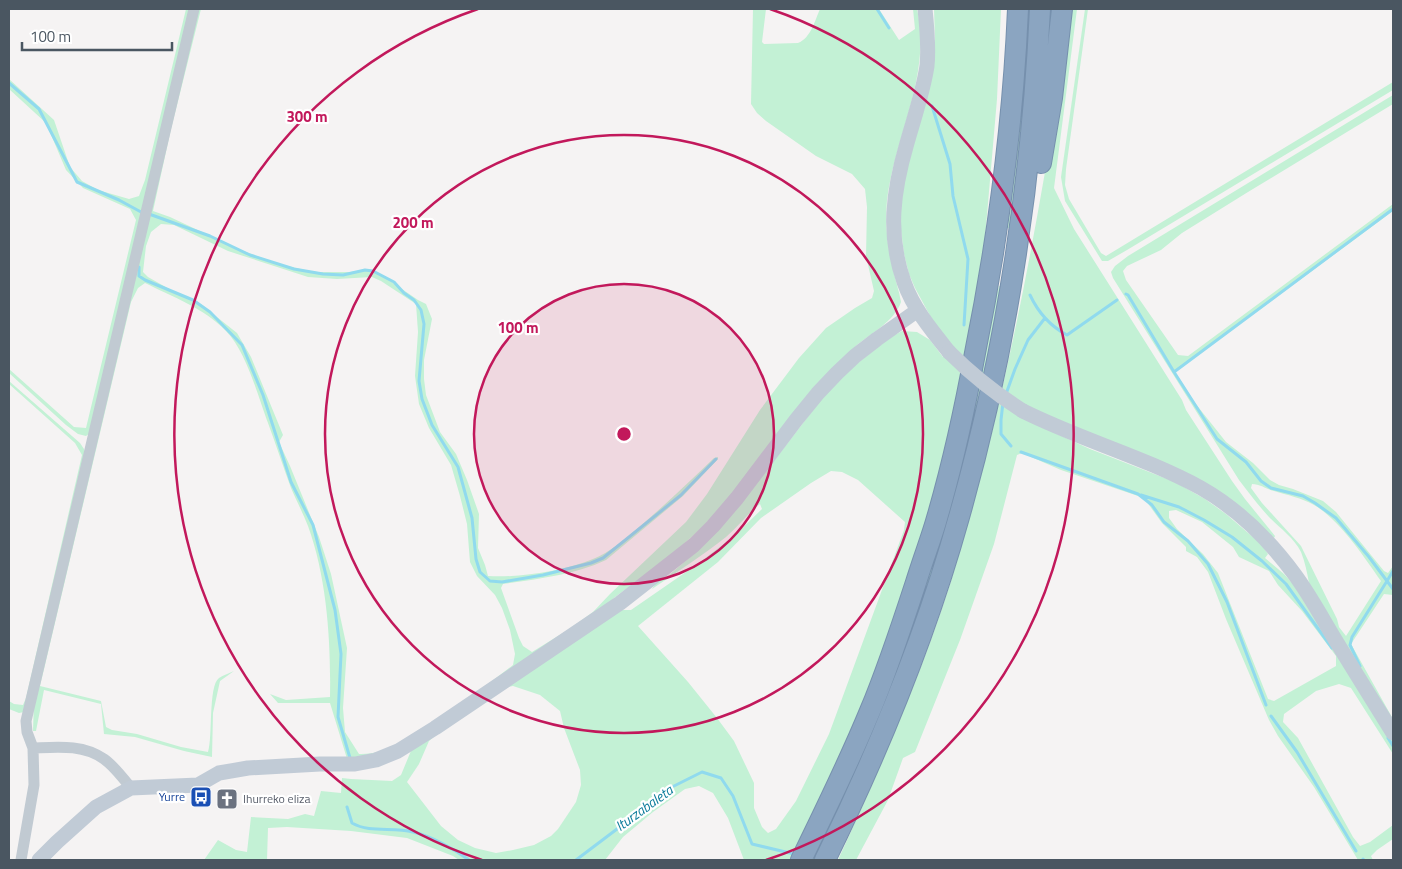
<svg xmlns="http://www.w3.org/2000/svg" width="1402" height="869" font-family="'Titillium Web',sans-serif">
  <rect width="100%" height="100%" fill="#f5f3f3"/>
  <path fill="#c3f1d5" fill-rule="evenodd" d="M186 9H190L90 433 86 436 78 434 66 425 9 373V369L74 427 86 428 136 220 130 209 83 188 66 170 46 123 9 89V79L54 120 70 167 82 181 98 190 129 199 139 196 145 180Z
    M196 9H201L171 129 153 211 170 217 238 249 275 263 313 272H350L367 270 380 274 418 300 426 304 432 319 424 360V379L426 395 440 432 456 454 467 480 479 514 478 548 485 565 488 576C519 578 564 571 593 559 610 552 624 540 638 528 664 506 689 482 714 458L718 457V459L683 496 606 560C574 575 537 579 503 584L501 588 519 638 523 646 532 652 571 628 593 612 610 594 686 522 707 494 760 410 799 358 826 328 855 308 872 298 874 291 866 256 867 207 865 189 852 174 816 156 766 121 757 113 751 104 753 9H766L762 42 764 44 798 43C811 38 815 20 820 9H879L899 40 915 29 913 9H917C932 74 895 136 887 200 885 223 887 246 893 268 895 280 899 290 901 302 894 322 871 333 856 346 846 355 837 364 828 373 787 414 758 466 719 510 697 533 674 554 648 573 637 582 625 589 614 598 608 603 603 609 598 614L412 740 374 757 348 762 330 703H278L270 694 286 700 330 697C331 642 327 578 308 526 303 513 296 500 291 488 283 466 276 445 268 423 258 396 246 351 226 331 204 308 173 297 145 283L138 288 131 302 40 686 101 701 106 727 112 730 137 734 181 747 208 752C213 737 208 686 219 678 223 675 230 673 234 671L220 681 213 713 212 757 184 751 135 737 104 734 101 704 44 690 36 731H33L34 701 39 675ZM161 224 174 225 228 251 308 277 337 279 372 277 381 281 416 304 418 332 415 376 419 404 429 428 451 465 460 496 467 524 470 562 477 576 495 595 502 608 510 630 515 654 513 665C487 685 460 706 432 724 410 738 386 755 359 754L345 732 343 708 347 648 331 574 319 537 290 466 279 442 283 435 251 357 237 333 198 302 171 290 148 277 143 272 146 246 151 232Z
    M934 9H1001L997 99 985 238 964 371 948 444 925 528 897 614 871 685 836 769 791 860H744L728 818 713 793 699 786 685 789 653 812 623 837 605 860H459L453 856 407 838 351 831 287 827 268 828 267 860H204L218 840 236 850 247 852 251 817 288 819 305 814 314 816 321 791 341 793 342 778 351 779 392 781 401 775 413 746 620 610H631L699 563 734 536 762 509 760 504C747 514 738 527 726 537 702 556 677 572 652 589L656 583 669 575 703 546 750 492 823 397 849 370 889 338 902 331 917 332 930 340 943 357 954 347 934 323 915 288 909 274 904 254 901 231V206L904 180 933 69 935 40ZM831 471 842 472 858 480 905 522 904 530 829 734 796 801 776 829 768 833 762 827 754 808V783L734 741 717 718 688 682 638 626 718 562 761 518 811 483ZM513 686 540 695 560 711 564 728 580 770 581 785 576 802 558 829 551 836 534 845 513 850 496 853 475 848 458 840 441 826 407 782 419 764 429 741 436 735 503 688Z
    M1025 9H1033L1026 107 1010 228H1007L1008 199Z
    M1069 9H1077L1054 188 1074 229 1182 400 1186 410 1232 481 1245 499 1275 536 1274 538 1228 498 1020 417 1090 449 1175 482 1205 499 1226 514 1261 544 1268 554 1265 558 1284 574 1293 584 1393 740V754L1351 688 1339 684 1316 691 1284 714 1283 722 1298 738 1353 837 1360 846 1370 842 1393 825V839L1377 850 1371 856 1373 860H1358L1314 787 1278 736 1269 720 1226 619 1208 572 1197 557 1186 551V547L1162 523 1144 498 1061 470 1022 453 1017 455 994 544 960 640 915 752 903 758 888 800 856 860H838C879 770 920 678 950 584 992 449 1021 311 1045 172 1055 118 1061 63 1069 9ZM1176 510 1202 522 1233 547 1239 557 1269 571 1278 585 1302 611 1336 656V666L1274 701 1268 699 1218 573 1203 554 1177 529 1169 518V511Z
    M1085 9H1088L1066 169 1065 185 1069 199 1101 253 1106 256 1393 82V90L1127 250 1108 261H1102L1065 201 1061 177Z
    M1393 95V104L1248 192 1182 233 1161 250 1127 266 1123 271 1126 280 1178 355 1188 356 1393 204V211L1175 372 1195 403 1226 442 1253 463 1270 480 1279 485 1293 489 1323 501 1336 512 1384 571 1388 573 1393 566V595L1384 594 1351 644 1393 719V724L1309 583C1307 572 1305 562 1301 552 1294 538 1280 528 1269 517 1258 505 1249 493 1239 480L1113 278 1111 272 1115 266 1128 256ZM1252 484C1260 484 1266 489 1274 491 1287 495 1302 498 1314 505 1340 520 1364 557 1381 581L1346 636 1339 627 1337 619 1301 546 1262 503 1251 488Z
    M999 286H1001L1000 309 959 492 903 665 817 860H810L848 780Z
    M9 381 80 443 84 449 85 455 24 712 19 713 9 709V701L14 704 23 705 26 698 82 455 75 443 9 384Z"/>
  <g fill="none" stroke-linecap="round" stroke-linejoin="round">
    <path stroke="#90daee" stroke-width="3" d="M877 9 889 28
      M9 83 39 109 77 182 119 200 141 212
      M932 106 950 164 953 196 968 259 964 325
      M149 214 210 236 250 255 294 269 323 274 343 275 365 270 373 271 394 282 404 293 414 300 421 310 424 324 419 381 422 399 432 425 458 467 472 518 476 559 480 572 490 581 502 582 543 575 591 563 603 558 681 495 716 459
      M139 267V276L145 280 193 300 210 312 242 345 263 395 291 482 313 525 335 610 341 654 338 717 350 758H349
      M1126 294 1128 295 1174 372 1217 439 1246 462 1261 481 1271 488 1303 496 1315 503 1336 518 1369 557 1387 581 1393 571
      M1030 295C1038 312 1050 326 1067 335L1117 300
      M1174 372 1393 209
      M1006 394 1015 369 1028 340 1045 318
      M1003 402 1001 420V434L1011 446
      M1021 452 1138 494 1152 505 1164 522 1188 541 1208 564 1227 602 1266 705
      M1141 495 1179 507 1204 520 1232 537 1262 561 1286 584 1332 648
      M1360 666 1350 645 1352 637 1387 581 1393 589
      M1271 716 1297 752 1356 851
      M1388 738 1393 746
      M347 807 352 823C371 834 393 826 413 832 431 836 454 849 469 860
      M1363 859 1364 860
      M576 860 621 826 664 791 702 772 721 778 733 796 752 844 794 854"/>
    <g stroke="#7690ad" stroke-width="22">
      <path id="highway" d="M1041 163 1052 98 1062 9
        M801 860C825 811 849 762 870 711 889 666 904 619 919 573 925 554 932 536 937 518 953 463 965 408 975 353 998 239 1013 125 1018 9
        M825 860C879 750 926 635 959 517 1006 352 1032 180 1040 9"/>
    </g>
    <path stroke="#c1cad2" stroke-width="11" d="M33 748C57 747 83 744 104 759 114 766 123 778 131 788
      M21 860 34 785 33 748 27 732 26 721 194 9"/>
    <path stroke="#c1cbd6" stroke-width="15" d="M925 9C927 28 929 47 927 66 923 92 914 118 907 143 893 191 887 234 904 282 913 308 932 331 949 352
      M1023 411C1081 440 1144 457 1201 488 1238 509 1270 541 1295 575 1309 594 1321 616 1333 636 1353 669 1373 701 1393 733
      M39 860 57 842 96 807 131 788 198 785 219 773 248 768 320 764H355L376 760 398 751 435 728 620 603 694 545 713 526 737 498 796 420 818 393 837 373 855 356 877 339 918 310"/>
    <use href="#highway" stroke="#8ba5c1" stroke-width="20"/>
    <path stroke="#c1cbd6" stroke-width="15" d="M949 352C972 375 996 394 1023 411"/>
  </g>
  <circle cx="624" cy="434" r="150" fill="#c2185b" fill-opacity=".12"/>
  <g fill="none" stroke="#c2185b" stroke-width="2.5">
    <circle cx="624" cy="434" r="150"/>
    <circle cx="624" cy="434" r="299"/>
    <path d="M482 860A449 449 0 0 1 478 9M770 9A449 449 0 0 1 766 860"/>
  </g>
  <defs>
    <g id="bus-square" transform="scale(1.125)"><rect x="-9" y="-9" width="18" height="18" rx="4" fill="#1a4fb4" stroke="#fff"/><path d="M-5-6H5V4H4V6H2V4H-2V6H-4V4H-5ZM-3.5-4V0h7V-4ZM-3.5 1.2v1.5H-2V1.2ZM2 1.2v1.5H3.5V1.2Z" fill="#fff"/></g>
    <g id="church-square" transform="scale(1.125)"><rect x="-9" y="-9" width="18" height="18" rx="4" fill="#6b7280" stroke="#fff"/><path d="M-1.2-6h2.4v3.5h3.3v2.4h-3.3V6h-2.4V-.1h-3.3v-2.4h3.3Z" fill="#fff"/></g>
  </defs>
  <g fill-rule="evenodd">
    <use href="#bus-square" x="201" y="797"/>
    <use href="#church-square" x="227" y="799"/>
  </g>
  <g text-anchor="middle" stroke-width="4.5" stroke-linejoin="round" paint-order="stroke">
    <g font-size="12" fill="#164399" stroke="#fff" text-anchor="end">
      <text x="185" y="801">Yurre</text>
    </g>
    <g font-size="12" fill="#5b616d" stroke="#fff" text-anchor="start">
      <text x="243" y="803">Ihurreko eliza</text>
    </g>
    <g font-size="14" font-style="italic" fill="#0c7c9b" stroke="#fff">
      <text transform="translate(644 808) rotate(-36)" y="5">Iturzabaleta</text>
    </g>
  </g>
  <circle cx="624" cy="434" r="8" fill="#c2185b" stroke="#fff" stroke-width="2.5"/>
  <g font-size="15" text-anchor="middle" font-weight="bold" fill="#c2185b" stroke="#fff" stroke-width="4.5" stroke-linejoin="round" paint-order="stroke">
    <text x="307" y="122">300 m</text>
    <text x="413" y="228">200 m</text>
    <text x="518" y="333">100 m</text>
  </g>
  <rect width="1402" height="869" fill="none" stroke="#4a5661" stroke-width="20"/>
  <path d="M22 42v8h150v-8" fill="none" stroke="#4a5661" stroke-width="2.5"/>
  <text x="30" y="42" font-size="15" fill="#4a5661" stroke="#ffffff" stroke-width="4" paint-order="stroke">100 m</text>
</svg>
